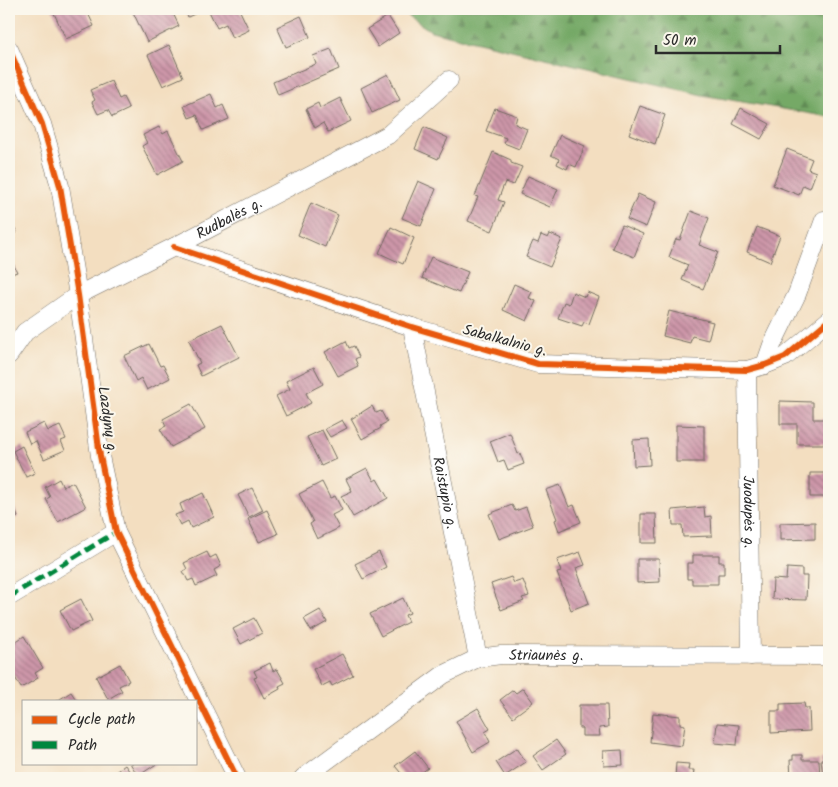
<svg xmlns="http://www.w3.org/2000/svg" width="838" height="787" font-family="Kalam,sans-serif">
  <defs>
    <pattern id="forest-firs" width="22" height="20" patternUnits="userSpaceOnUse" patternTransform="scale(1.25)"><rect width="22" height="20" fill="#75a966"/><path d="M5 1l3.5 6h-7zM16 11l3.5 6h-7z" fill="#608a54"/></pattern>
    <pattern id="building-back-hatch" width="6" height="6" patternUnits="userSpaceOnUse" patternTransform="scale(1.25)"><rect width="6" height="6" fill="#cd96a9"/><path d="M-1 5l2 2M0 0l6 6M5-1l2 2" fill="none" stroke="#a77b8a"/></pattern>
  </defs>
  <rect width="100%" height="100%" fill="#fbf7ec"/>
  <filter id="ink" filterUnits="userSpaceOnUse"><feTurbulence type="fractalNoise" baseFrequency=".02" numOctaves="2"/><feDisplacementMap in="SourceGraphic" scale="10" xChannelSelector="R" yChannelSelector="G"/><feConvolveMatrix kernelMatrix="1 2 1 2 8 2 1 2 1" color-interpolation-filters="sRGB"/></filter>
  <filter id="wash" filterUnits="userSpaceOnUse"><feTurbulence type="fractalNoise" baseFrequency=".0096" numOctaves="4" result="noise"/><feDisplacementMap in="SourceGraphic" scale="20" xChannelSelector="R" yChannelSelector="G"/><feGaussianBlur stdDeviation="1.12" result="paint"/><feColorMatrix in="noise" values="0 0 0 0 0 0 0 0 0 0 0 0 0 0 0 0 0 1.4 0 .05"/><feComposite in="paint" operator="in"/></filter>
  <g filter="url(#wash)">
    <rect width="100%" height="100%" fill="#f3dec0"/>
    <path fill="url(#forest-firs)" stroke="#506a48" d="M397 9H829V117L702 95 431 31Z"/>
    <g id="blocks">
      <path fill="url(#building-back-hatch)" d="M52 9H86L94 26 66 39Z
        M135 9H171L179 26 147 42 132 10Z
        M183 9H205L188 17Z
        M208 9H239L249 30 232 38 226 24 217 28Z
        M301 16 310 37 286 47 277 27Z
        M388 16 399 33 378 47 367 29Z
        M169 45 183 77 163 86 148 55Z
        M331 49 339 69 278 95 273 82 316 64 313 56Z
        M388 74 400 100 372 113 361 88Z
        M111 81 119 99 123 97 129 109 112 117 108 110 98 114 92 102 95 100 90 90Z
        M211 94 217 108 223 105 229 119 203 130 197 115 189 118 184 106Z
        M340 98 351 121 328 132 323 123 315 128 306 109 318 103 320 108Z
        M640 106 665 115 655 144 629 134Z
        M495 108 517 116 515 124 527 129 519 149 504 143 506 138 486 131Z
        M741 108 770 124 761 139 733 124Z
        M159 127 163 134 168 131 183 161 157 175 142 146 147 143 143 135Z
        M424 127 448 138 438 159 415 149Z
        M560 135 585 146 576 167 569 164 567 169 557 164 559 159 551 155Z
        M787 149 812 159 808 169 816 172 810 188 803 185 799 195 773 185Z
        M493 152 511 160V163L522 167 514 185 505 182 498 200 504 202 492 231 468 221 478 197 475 196Z
        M528 176 558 189 550 207 520 194Z
        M418 181 436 189 421 226 402 218Z
        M638 194 656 202 646 227 627 219Z
        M311 203 338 215 325 247 298 235Z
        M691 211 709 218 699 245 718 252 703 289 682 280 688 265 669 257 676 239 680 240Z
        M12 223 17 232 10 236 9 224Z
        M622 225 643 234 634 257 612 248Z
        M391 227 414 238 403 264 379 253Z
        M757 227 780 236 770 262 747 252Z
        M550 234 562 239 550 267 526 257 533 241 538 243 541 235 548 238Z
        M9 255 17 272 9 275Z
        M431 257 468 272 459 293 422 278Z
        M514 284 532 292 529 298 536 301 527 321 503 310Z
        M573 292 585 297 587 292 599 297 589 324 584 322 582 326 558 318 564 302 569 304Z
        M669 311 713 322 708 340 692 336 690 343 663 336Z
        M222 324 239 357 201 376 196 365 200 363 189 340Z
        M346 341 349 348 354 346 359 357 355 359 358 366 338 376 325 352Z
        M149 344 160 366 163 365 170 378 147 390 141 378 136 381 124 356Z
        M314 367 323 384 306 393 311 403 286 416 276 396 290 389 286 381Z
        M780 401 813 402V419H829V444H797V424H780Z
        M191 404 205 429 171 447 160 429 166 426 163 419Z
        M372 406 376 413 381 411 387 422 380 426 381 428 362 439 351 419Z
        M342 420 347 428 330 437 325 429Z
        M44 423 48 431 60 426 66 439 61 441 65 450 44 459 36 441 30 444 25 432Z
        M676 425 704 426V462H676Z
        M322 430 336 459 321 466 307 437Z
        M510 433 518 454 520 453 524 464 508 470 504 460 498 462 490 441Z
        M649 439 650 465 634 466 633 440Z
        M22 446 35 473 26 477 13 451Z
        M367 468 374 481 377 479 388 498 353 517 341 496 352 491 346 479Z
        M810 473H828V497H810Z
        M59 479 63 487 73 482 86 507 58 522 46 499 50 497 45 487Z
        M322 482 330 498 335 496 342 510 332 515 339 528 317 539 310 524 313 522 299 494Z
        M560 485 569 507 574 505 581 522 559 531 555 520 557 519 546 490Z
        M252 488 263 510 249 517 238 495Z
        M9 493 18 517 9 521Z
        M203 493 214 517 191 528 188 521 180 525 175 515 183 512 180 504Z
        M512 505 515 511 526 507 533 526 499 539 489 514Z
        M704 507 705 517 711 516 712 536 683 537 682 525H673L672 510Z
        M267 510 278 534 259 542 248 519Z
        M641 514H656L657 543H641Z
        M815 522V539L780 540V523Z
        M207 552 210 558 216 555 221 566 214 570 217 576 196 586 193 579 188 581 183 571 187 569 184 563Z
        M379 552 386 567 363 579 355 564Z
        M580 552 585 565 576 568 589 603 571 610 557 573 561 572 557 560Z
        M693 555H719V562H724V574H718V584H692V579H687V563H693Z
        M637 559H659L660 582 637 583Z
        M787 568 802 569V576H807L806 600 772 599 773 579 786 580Z
        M511 577 514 583 523 580 529 596 522 598 524 601 501 610 491 584Z
        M403 598 410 613 405 615 408 622 381 636 370 614Z
        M81 599 92 621 71 631 60 610Z
        M320 610 327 622 311 631 304 619Z
        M254 618 262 633 241 644 233 629Z
        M24 636 43 668 35 673 38 678 21 688 9 667V646Z
        M342 654 353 675 332 686 330 682 322 686 313 669Z
        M270 663 273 671 277 669 285 683 279 686 280 689 264 698 254 678 257 677 254 671Z
        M120 664 129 681 119 686 122 691 108 699 96 677Z
        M523 688 533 702 513 717 500 700 513 690 516 693Z
        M71 692 77 701H57Z
        M804 703 805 708H809L810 731 771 733V711H780V704Z
        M579 705H607L608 727 599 728 600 736H582V728H579Z
        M478 708 490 729 485 732 490 742 473 752 456 721Z
        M653 713 680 716V724L685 725 682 746 650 742Z
        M717 723 739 725 737 745 715 743Z
        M556 740 566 754 543 770 533 756Z
        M517 748 526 762 505 776 496 762Z
        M622 750 623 765 604 766 603 751Z
        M415 751 428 768 414 778H405L395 766Z
        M793 755H802V760H819L820 778H791L790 760H793Z
        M829 758V777L823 778 821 759Z
        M130 763H158L138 776Z
        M676 763 689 764 688 770H694L693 778H675Z
        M125 765 134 778H107Z"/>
    </g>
  </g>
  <g filter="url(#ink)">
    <use href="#blocks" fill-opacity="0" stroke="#716a5f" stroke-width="1"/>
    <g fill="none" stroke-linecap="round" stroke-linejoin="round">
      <g stroke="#716a5f" stroke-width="19">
        <g id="minor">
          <path d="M9 49 42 124 60 186 78 295 100 456 116 532 237 778"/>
          <path d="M174 247 412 327 538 364 747 370 765 365 785 357 829 320"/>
          <path id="s1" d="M412 327 478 658"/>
          <path id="s2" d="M9 355 25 332 78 295 174 247 388 135 449 80"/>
          <path d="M765 365 772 345 797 294 824 220"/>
          <path id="s3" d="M747 370 751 656"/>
          <path d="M9 597 116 532"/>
          <path id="s4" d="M303 778 443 675 478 658 501 655 829 656"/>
        </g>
      </g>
      <use href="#minor" stroke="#fff" stroke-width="18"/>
      <path stroke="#00873e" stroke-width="5" stroke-dasharray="10 5" stroke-linecap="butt" d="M9 597 116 532"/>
      <g stroke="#fbf7ec" stroke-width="9">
        <path id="cycleway" d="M9 49 42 124 60 186 78 295 100 456 116 532 237 778
          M174 247 412 327 538 364 747 370 765 365 785 357 829 320"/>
      </g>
      <use href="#cycleway" stroke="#e8590c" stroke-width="6"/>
    </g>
  </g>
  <g text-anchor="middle" stroke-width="4" stroke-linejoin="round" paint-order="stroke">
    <g font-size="15" fill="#2b2b2b" stroke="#fbf7ec">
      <text dy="5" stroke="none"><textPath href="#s2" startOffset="262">Rudbalės g.</textPath></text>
      <text transform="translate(505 340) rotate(15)" y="5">Sabalkalnio g.</text>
      <text transform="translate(108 420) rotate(82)" y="5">Lazdynų g.</text>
      <text dy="5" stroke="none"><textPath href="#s1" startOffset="169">Raistupio g.</textPath></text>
      <text dy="5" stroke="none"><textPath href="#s3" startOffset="142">Juodupės g.</textPath></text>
      <text dy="5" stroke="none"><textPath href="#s4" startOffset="281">Striaunės g.</textPath></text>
    </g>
  </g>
  <rect width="838" height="787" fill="none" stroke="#fbf7ec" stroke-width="30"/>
  <rect x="22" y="700" width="175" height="65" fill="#fbf7ec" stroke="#a8a59f"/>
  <rect x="32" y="716" width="25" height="8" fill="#e8590c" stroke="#a8a59f"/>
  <text x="68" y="724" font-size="15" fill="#2b2b2b">Cycle path</text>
  <rect x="32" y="741" width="25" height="8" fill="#00873e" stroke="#a8a59f"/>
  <text x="68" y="750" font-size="15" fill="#2b2b2b">Path</text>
  <path d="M656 45v8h124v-8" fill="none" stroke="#2b2b2b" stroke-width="2.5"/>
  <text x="663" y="45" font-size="15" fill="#2b2b2b" stroke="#fbf7ec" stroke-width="4" paint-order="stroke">50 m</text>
</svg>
